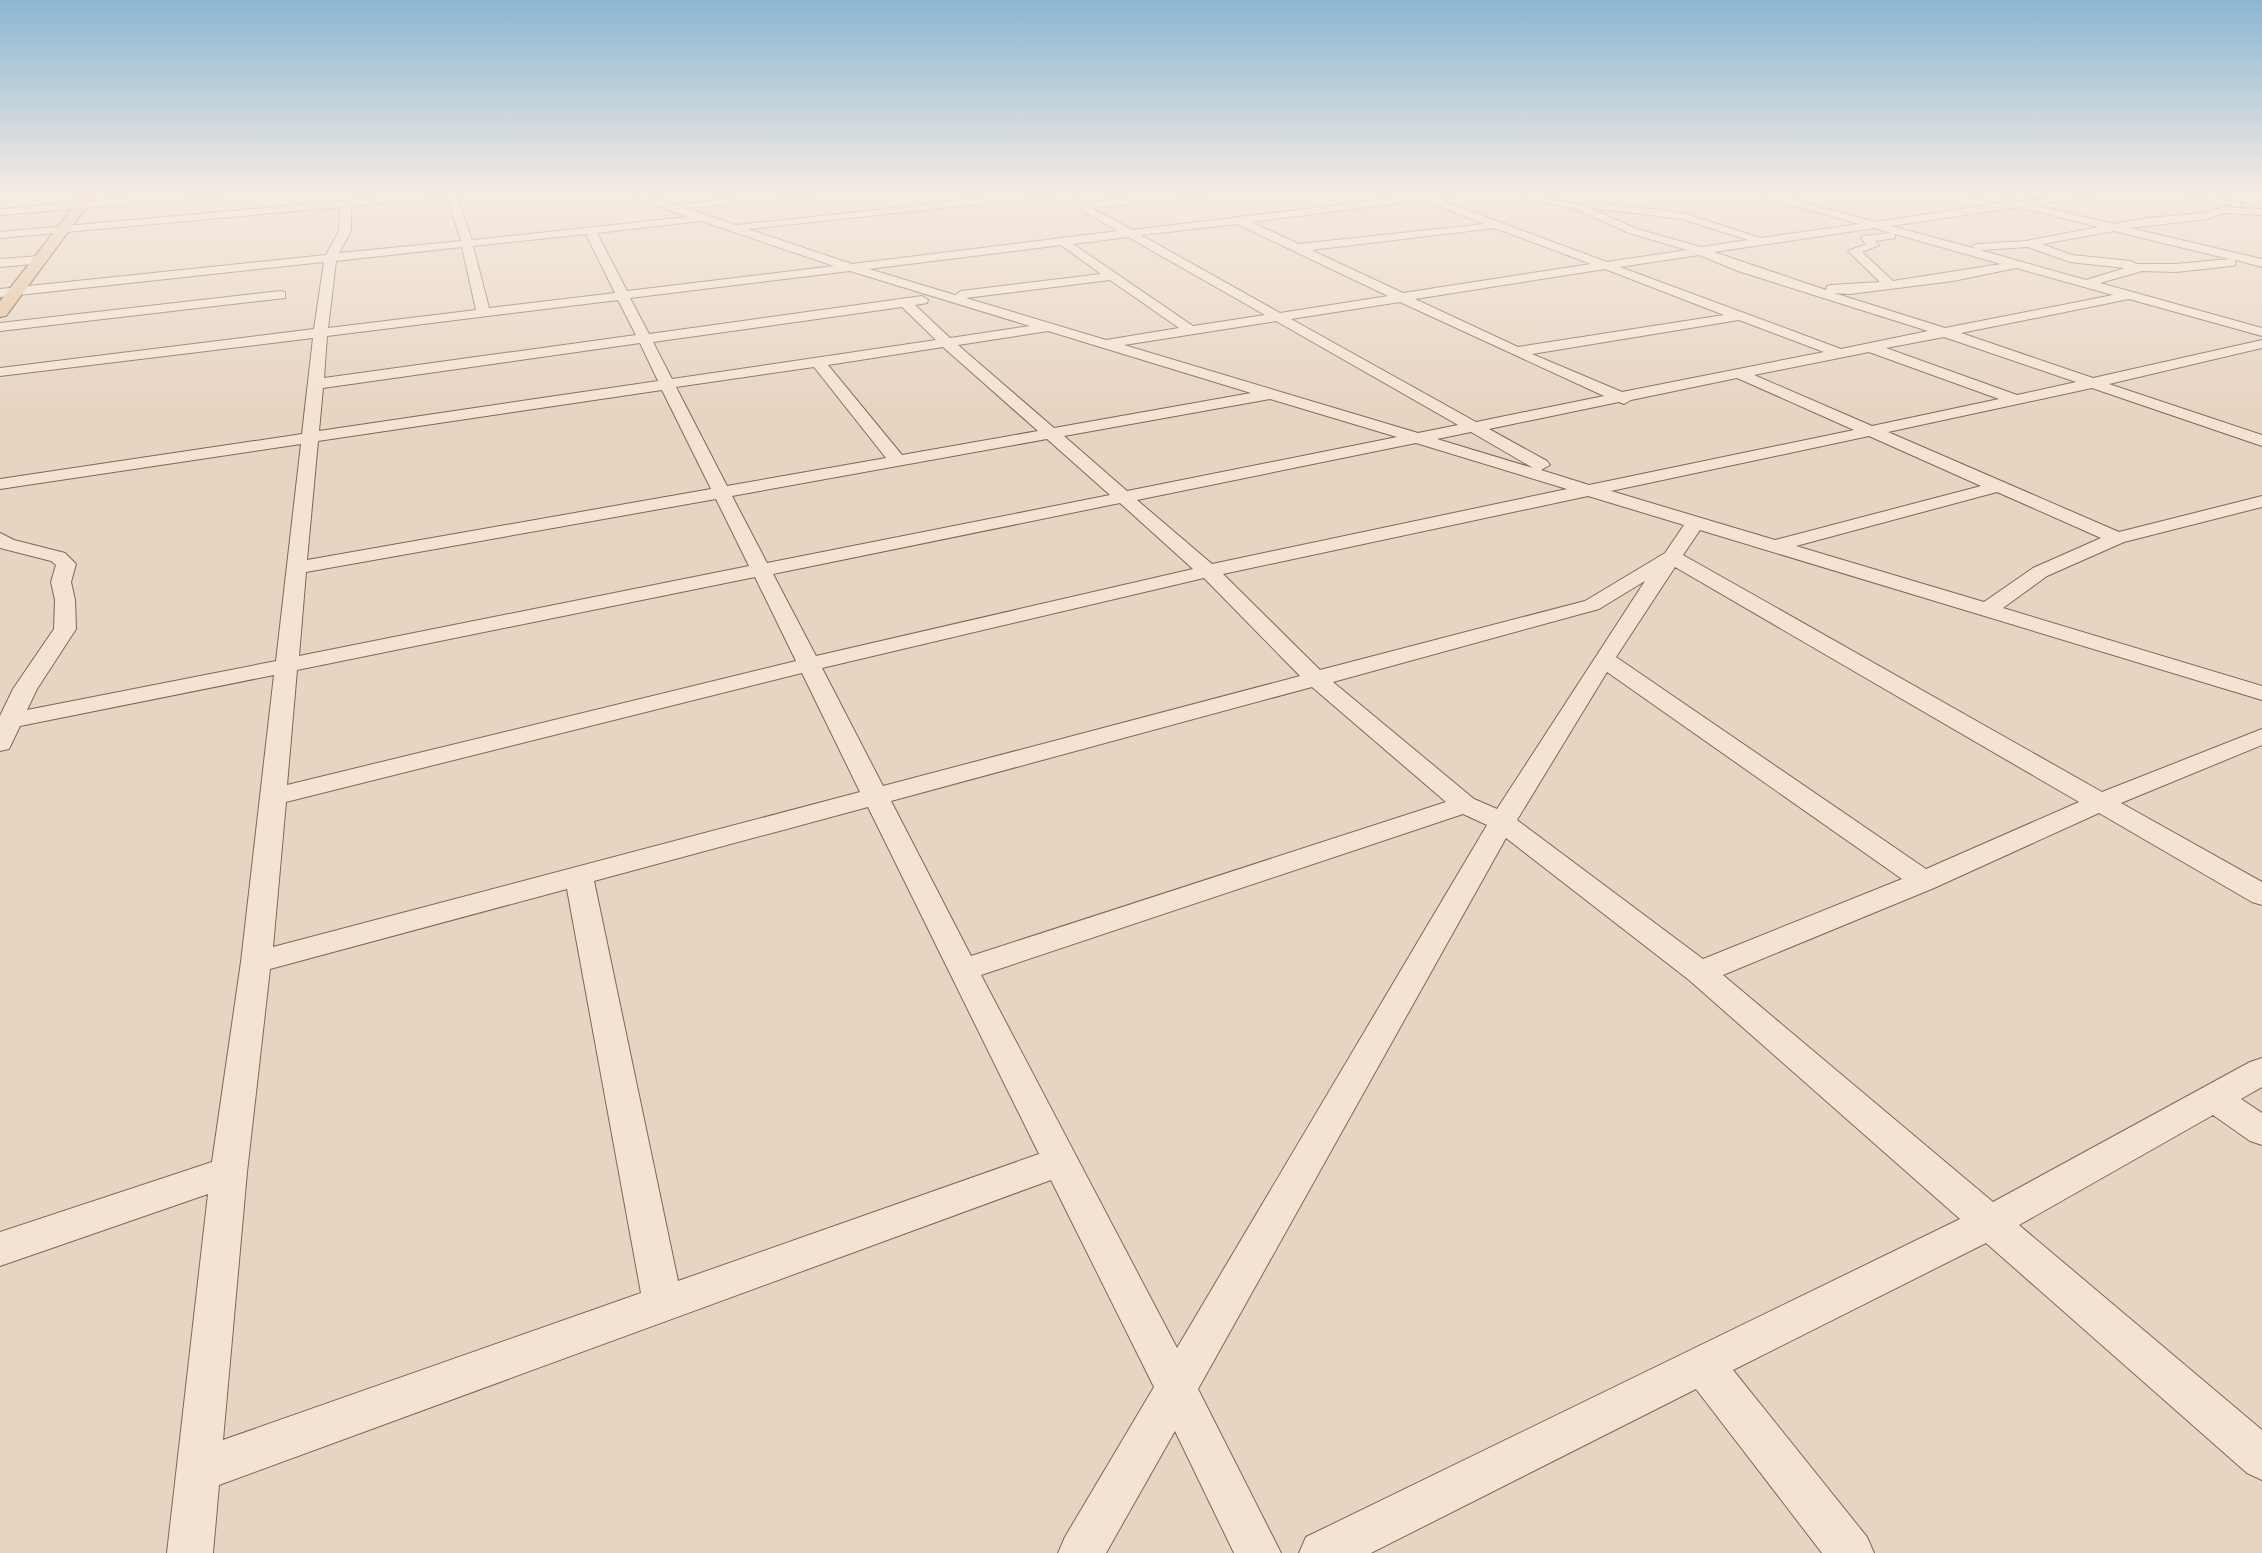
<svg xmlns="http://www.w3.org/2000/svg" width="2262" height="1553" font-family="Spectral,serif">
  <rect width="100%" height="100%" fill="#e8d4c1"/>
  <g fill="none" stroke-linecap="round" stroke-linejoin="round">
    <g stroke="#7f665b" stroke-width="2">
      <path id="minor" d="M194 193H230L225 196 0 215V209Z
        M341 193H351V200L431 193H465L457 196 472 240 688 217 623 193H637L674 205 785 193H817L812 196 685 208 736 225 1032 193H1065L1083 203 1181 193H1211L1206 196 1092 208 1132 230 1438 193H1464L1459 196 1437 199 1607 262 1687 250 1629 233 1576 209 1527 199V195L1585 206 1590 202 1683 213 1761 238 1859 224 1756 195 1755 193H1770L1875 222 2002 203 1969 195 1968 193C1986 193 2002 200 2019 201 2045 201 2071 193 2098 193L2093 196 2034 205 2114 224 2147 218 2206 213 2222 207 2262 209V215L2223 213 2208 219 2130 228 2262 259V267L2236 260 2235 265 2231 266 2176 272 2142 271 2100 283 2262 328V336L2129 299 1961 333 2093 378 2262 340V348L2109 384 2262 435V446L2092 388 1888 432 2119 532 2262 496V507L2124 542 2047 576 2003 608 2262 686V700L1700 530 1683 555 2102 792 2262 729V745L2121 803 2262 882V905L2252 902 2099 813 1934 888 1723 975 1993 1202 2250 1062 2262 1058V1087L2241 1099 2262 1113V1145L2250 1141 2213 1115 2019 1225 2262 1430V1480L2247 1473 1986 1243 1733 1370 1867 1537 1874 1553H1822L1696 1389 1371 1553H1299L1306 1537 1960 1219 1689 980 1506 838 1198 1389 1281 1553H1234L1175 1431 1106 1553H1058L1065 1537 1154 1387 1051 1180 219 1485 213 1553H167L208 1194 0 1266V1232L212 1162 241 962 274 675 20 726 9 749 0 751V716L13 689 54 629 55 600 51 582 56 565 51 561 0 548V533L14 540 65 553 76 564 71 582 75 600 76 629 37 689 27 710 276 661 301 444 0 489V479L302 434 313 338 0 376V368L314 329 324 262 0 297V289L326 255 339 231 340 207 0 238V232L341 201ZM1056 196 1118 231 852 264 748 229ZM447 197 461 241 339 253 351 231V206ZM1424 200 1484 224 1299 244 1251 222ZM2018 207 2099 227 2026 241 1978 244 1974 245 1973 248 1891 226ZM1590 208 1682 219 1748 240 1701 247 1637 229ZM701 221 834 266 627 291 597 233ZM1237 224 1388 296 1280 313 1141 235ZM1495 228 1591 264 1403 293 1311 250ZM1875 228 1891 233 1863 236 1861 238 1866 244 1848 251 1880 282 1831 285 1827 286 1826 290 1714 252ZM2114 231 2229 259 2176 264H2137L2131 261 2072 255 2042 244ZM586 234 615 293 489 308 473 246ZM1895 234 2001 264 1893 281 1862 252 1879 245 1875 241 1895 238ZM1128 237 1265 315 1193 326 1073 244ZM1061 245 1101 274 961 291 955 295 869 269ZM462 247 476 310 328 328 336 261ZM2028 247 2070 262 2125 268 2086 280 1980 250ZM1699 255 1738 271 1928 331 1841 349 1620 267ZM2016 268 2113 295 1945 328 1834 293 1850 294 1953 281ZM1605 269 1724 315 1518 347 1415 299ZM850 271 1030 326 950 338 915 305 927 303 928 300 922 296 649 334 630 298ZM1110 280 1179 328 1106 340 966 298ZM618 300 636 335 324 378 327 336ZM1400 302 1604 396 1476 422 1291 319ZM902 307 936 340 672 379 653 342ZM1739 320 1824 352 1622 392 1532 354ZM1276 321 1458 425 1418 433 1124 345ZM1048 331 1251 393 1054 428 958 345ZM1944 337 2076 382 2017 395 1886 348ZM640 343 658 381 319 431 323 388ZM943 347 1038 431 902 455 828 365ZM1869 352 1999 399 1872 426 1754 375ZM814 367 886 458 727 486 676 387ZM1737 378 1854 430 1589 485 1541 470 1550 465 1547 461 1489 429 1619 402 1624 404 1631 400ZM662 390 711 489 307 560 318 441ZM1270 399 1397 437 1127 491 1064 436ZM1471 432 1533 468 1437 439ZM1869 436 1981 486 1775 540 1611 491ZM1047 439 1110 495 767 563 732 496ZM1416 443 1567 489 1212 564 1137 500ZM1997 492 2101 538 2033 568 1984 602 1796 546ZM1588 496 1684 525 1665 553 1585 601 1320 670 1223 574ZM716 499 749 566 299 656 306 572ZM1120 503 1193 569 816 656 773 574ZM1675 567 2079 802 1926 869 1616 657ZM755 577 796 661 287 785 297 670ZM1204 578 1300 676 883 786 822 668ZM1645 581 1497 809 1474 799 1333 682 1599 609ZM1607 672 1902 879 1703 959 1517 820ZM802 673 860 792 273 947 286 802ZM1312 687 1446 802 971 956 891 801ZM868 807 1039 1154 678 1281 594 881ZM1463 814 1487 825 1177 1348 981 975ZM567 889 641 1293 223 1440 247 1172 270 969Z
        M2178 193H2196L2243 204 2238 207Z
        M40 256 46 260 44 263 0 267V259Z
        M280 291 285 292V298L0 331V323Z"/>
    </g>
    <g stroke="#4d362f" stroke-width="2">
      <path id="major" d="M84 193H97L6 316 0 317V301Z"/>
    </g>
    <use href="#minor" fill="#f4e3d3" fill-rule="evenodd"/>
    <use href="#major" fill="#e8bf9c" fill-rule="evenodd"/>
  </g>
  <linearGradient id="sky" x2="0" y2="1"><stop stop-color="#8cb7d1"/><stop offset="0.47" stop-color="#f5ece3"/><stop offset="1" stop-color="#f5ece3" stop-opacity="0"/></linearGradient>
  <rect width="2262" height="410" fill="url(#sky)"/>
</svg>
